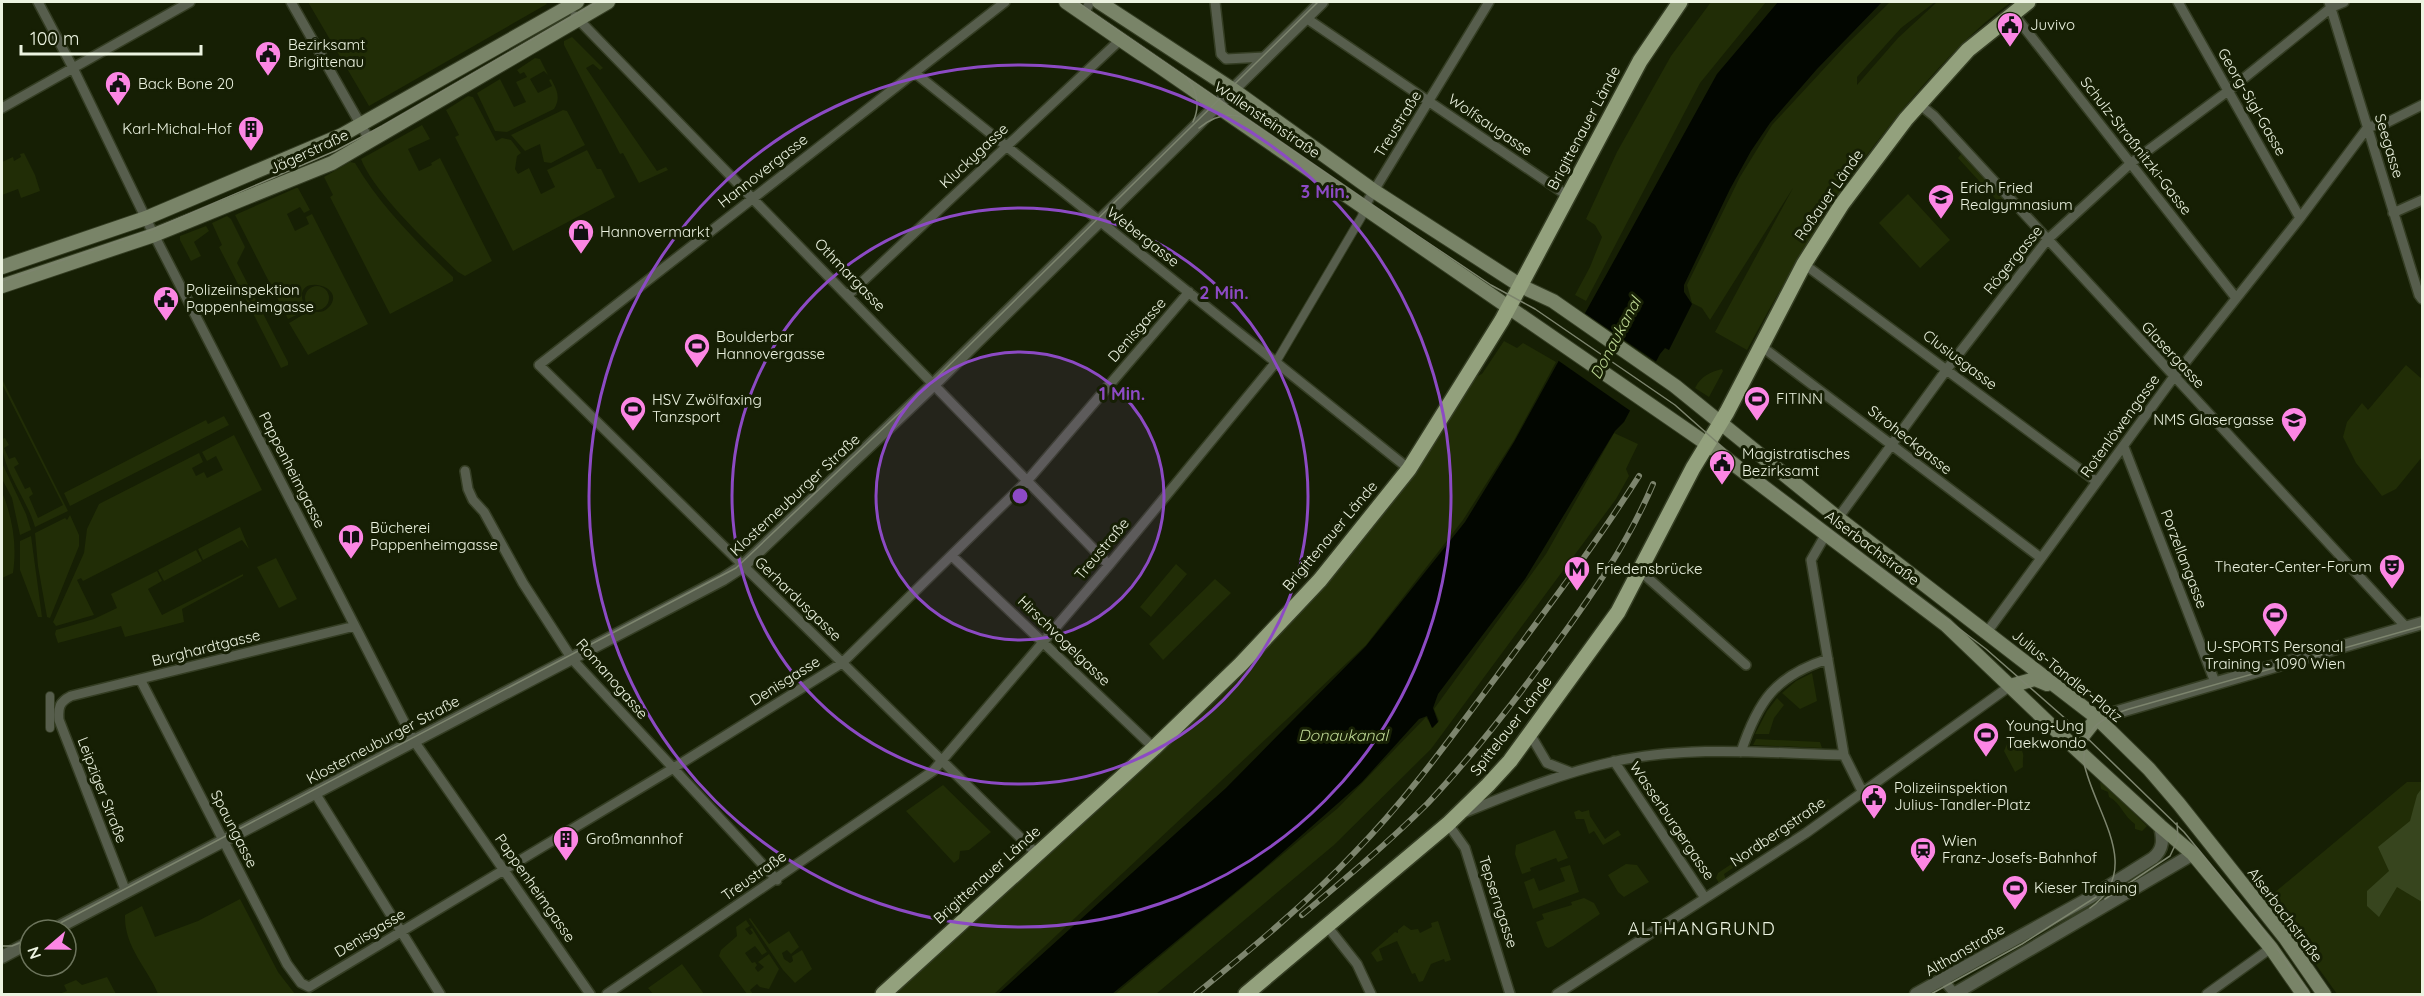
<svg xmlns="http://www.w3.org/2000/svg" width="2424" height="996" font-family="Quicksand,sans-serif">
  <rect width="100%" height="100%" fill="#161f04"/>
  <path fill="#212d06" d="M308 2H545L547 4 369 106Z
    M1711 2H1766L1700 83 1586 301 1575 295 1590 267 1602 237 1595 225 1586 219 1617 152 1671 56Z
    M1890 2H1935L1901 28 1857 77V85L1898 38 1937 2H2011C1974 29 1943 62 1913 97 1844 178 1797 257 1747 350L1715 332 1793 188 1710 320 1702 308 1692 303 1687 285 1740 177 1772 125 1845 46Z
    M572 37 603 68 600 70 593 64 586 68 657 171 666 167 668 170 639 183 623 153 620 154 564 45V41Z
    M535 58 540 59 548 75 544 71 530 79 538 93 552 86 549 80 551 79C557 90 561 98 554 109L507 132 495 131 477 93 500 79 514 107 526 102 516 82 527 77 524 72 520 74 517 70Z
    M468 96 473 97 496 141 502 138 511 140 521 153 517 156 515 169 518 174 529 168 541 194 555 187 547 170 587 150 597 169H601L615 197 513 251 455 137 459 135 446 110Z
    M563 110 567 111 585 145 551 163 544 162 540 144 525 151 511 135Z
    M422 125 430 139 408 149 419 171 432 165 431 163 440 158 492 261 465 276 458 272C431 246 374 193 361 159Z
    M24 153 35 175 40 191 21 198 18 189 2 195V162L13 157 14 161 21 157 20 154Z
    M1961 154 2006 202V206H2002L1958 158Z
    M350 162 355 163C381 207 416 241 453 277V281L390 314 330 197 333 195 324 177Z
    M296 188H298L310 210 304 213 300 207 287 214 295 231 309 224 306 217 312 214 368 324 308 355 289 323C295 320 304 313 310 312 317 311 322 314 328 308 352 284 283 270 307 310L288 319 235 215Z
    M1908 194 1950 240 1920 268 1879 223Z
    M227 216 231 219 245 247 237 263 288 362V365L281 368 219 247 222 245 212 223Z
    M206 226 209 231 194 242 201 256 191 261 180 240V236Z
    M305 298a12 12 0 1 1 24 0a12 12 0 1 1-24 0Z
    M1504 341 1517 348 1523 343 1556 362 1514 440 1463 520 1366 645 994 994H895C1047 853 1212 720 1346 561 1395 503 1436 440 1477 376L1482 374Z
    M2406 365 2422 379V457L2396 489 2382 496 2356 463 2343 437 2347 422 2362 403 2368 410Z
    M1722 369 1723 371 1709 397 1695 388C1701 376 1710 372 1722 369Z
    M2 379 68 511 35 527C27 498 1 470 2 439L5 438 9 445 4 448 9 459 15 457 19 464 14 467 25 489 30 487 33 494 29 497 38 518 63 505 2 384Z
    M224 416 229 425 70 506 64 493 206 420 208 424Z
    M1614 433 1638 444 1626 469 1629 476 1616 499 1431 749 1334 845 1156 994H1115L1338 808 1426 717 1433 728 1439 721 1434 709 1546 554Z
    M234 435 262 490 83 581 81 578 77 580 94 615 56 626 53 622 84 553 87 529 99 504 199 453 203 462 192 468 196 476 204 472 207 478 223 470 216 456 207 461 202 452Z
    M2 463 26 514 31 530 20 535 12 498 2 479Z
    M2 492C13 519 17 545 13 573L2 578Z
    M70 515 79 535V546L50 618 47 617 38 566 35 533 65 518 67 520Z
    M240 527 249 549 242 540 203 560 198 549Z
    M31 536 42 617H38L20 570V541Z
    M196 550 202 561 164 581 158 570Z
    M276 558 297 599 279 608 257 567Z
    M1176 564 1187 574 1151 617 1140 607Z
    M157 571 162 581 148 589 162 615 243 574V576L182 609 184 622 125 637 121 626 58 643 55 634 56 630 94 619 117 608 111 594Z
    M1215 579 1231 593 1163 660 1149 644Z
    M1812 673 1817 701 1800 709 1782 693 1796 681Z
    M1777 698 1784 705 1774 718 1769 734H1755L1767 711Z
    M1756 739 1820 742 1822 748 1753 745Z
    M2016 741C2027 758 2022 752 2023 767L2015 772 2004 751 2007 744Z
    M2102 781 2147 826 2142 831 2135 829V824C2124 817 2121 803 2109 797L2108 792 2101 789 2100 783Z
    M2407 782H2422V994H2337L2268 898Z
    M943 785 991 832 969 850 960 851 959 859 954 863 906 811Z
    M1828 799 1830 802 1724 874 1726 880 1720 885 1716 878 1718 873Z
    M1579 810 1582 812 1589 810 1590 816 1605 839 1618 830 1621 835 1603 845 1594 831 1589 834 1584 819H1576L1574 812Z
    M1555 830 1568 858 1558 862 1556 858 1530 868 1531 871 1522 874 1515 854 1516 845Z
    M1626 864 1637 865 1649 882 1624 897 1618 892 1608 875Z
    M1570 865 1579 892 1533 909 1524 882 1534 878 1539 891 1565 881 1560 868Z
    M1584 898 1594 903 1600 914 1553 946 1548 948 1545 946 1536 922 1544 919 1542 914 1572 905 1571 902Z
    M240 899 278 972 295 994H158C147 967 124 947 125 915L142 906 155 937 198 921Z
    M750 918 769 944 789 931 799 947 791 954 787 950 782 953 784 959 790 963 793 961 792 956 802 950 812 969 795 983 783 970 749 919Z
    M746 920 750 926 745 929 750 935 753 933 750 929 752 928 767 952 762 955 755 946 745 953 752 963 755 962 757 965 755 968 758 972 764 967 758 962 769 954 779 969 769 989 760 987 757 984 750 990 753 994H747L719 956 721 950 737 936 736 927Z
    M1438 921 1451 960 1445 962 1444 959 1431 964 1423 981 1419 982 1415 973 1412 974 1397 941 1379 949 1383 960 1377 962 1371 953 1395 932 1398 933V930L1404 925 1411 930 1418 929 1420 933 1432 927 1431 923Z
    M682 964 704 994H653L648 988Z
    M107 977 116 994H59L67 991 64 985 76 980 82 985Z"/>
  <path fill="#37451e" d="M2422 788V902L2397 887 2379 917 2367 906V891L2389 871 2378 847 2410 821 2417 795Z"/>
  <path fill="#020600" d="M1778 2H1882L1817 69 1770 123 1751 151 1730 189 1684 285V292L1692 304 1669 350 1665 348 1660 354 1624 422 1615 431 1525 579 1438 694 1433 708 1438 722 1432 728 1427 716 1419 719 1362 782 1260 872 1112 994H998L1226 788 1366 646 1465 522 1514 442 1717 74Z"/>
  <path fill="#161f04" d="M1583 312 1658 363 1632 412 1556 359Z"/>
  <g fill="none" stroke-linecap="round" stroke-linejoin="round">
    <g stroke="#343d23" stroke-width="10">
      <path id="pedestrian" d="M1276 362 1362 216 1364 207
        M50 728V696"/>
    </g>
    <g stroke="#343d23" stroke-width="12">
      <path id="minor" d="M38 2 73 68 150 227 414 741 590 994
        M291 2 370 141
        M1005 2 539 365 1037 854
        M1215 2 1221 54 1226 59 1265 57
        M2178 2 2300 218
        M2329 2 2419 295 2422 299
        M2012 12 2236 298
        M1084 14 1090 2
        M575 16 1109 565
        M1306 18 1568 196
        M915 73 1409 469
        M1919 104 1934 116 2406 627
        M2 108 190 2
        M2368 127 2386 123 2422 105
        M1364 207 1489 2
        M2393 213 2422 200
        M1804 264 2097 482
        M848 295 1120 40
        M1761 346 2041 558
        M2124 447 2215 682
        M465 471 468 489 473 500 484 512 523 583 572 659 777 880
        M1838 518 1947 369 2047 240 2131 163 2228 91 2332 7 2344 2
        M1826 534 1811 560 1844 755 1863 793
        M952 556 1154 748
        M1639 570 1746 665
        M1987 632 2173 378 2300 218 2368 127
        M140 679 287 964 301 983 309 987 672 769 842 663 1027 481 1189 292
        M1530 734 1547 763 1570 772
        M1741 752C1758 701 1775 676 1828 659
        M1614 761 1705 898
        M315 793 440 994
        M1466 812C1513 793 1562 773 1612 762 1687 745 1768 753 1844 755
        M1448 824 1465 848 1510 994
        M126 892 59 720C58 708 59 702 71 696L355 626
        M1327 926 1357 964 1371 994
        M1943 980 1955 994
        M607 994 933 771 1109 565 1276 362
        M1557 994 1806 833 2010 686
        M2207 994 2271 948"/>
    </g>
    <g stroke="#343d23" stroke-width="15">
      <path id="tertiary" d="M2097 718 2422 623
        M53 930 723 579 743 566 934 384 1322 2
        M2 957 30 942
        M1916 994 2091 897 2153 858C2164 849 2163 839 2160 826
        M1954 994 2193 854"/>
    </g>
    <g stroke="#343d23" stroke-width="16">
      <path id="secondary" d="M1066 2 1707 444 1946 625 2061 735 2160 826 2193 854 2271 948 2303 994
        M1099 2 1232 89 1374 191 1521 286 1553 301 1675 386 1838 518 2096 717 2149 769 2179 804 2286 939 2324 994
        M2 267 146 218 342 135 577 2
        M2 286 154 235 332 163 608 2
        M2010 686 2035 679 2047 684
        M2074 747 2097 718"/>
    </g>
    <g stroke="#343d23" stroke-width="18">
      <path id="primary" d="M883 994 1154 748 1241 664 1320 580 1409 469 1502 320 1640 61 1680 2
        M1246 994 1448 824 1488 785 1510 761 1618 612 1693 468 1727 412 1804 264 1842 204 1906 119 1968 50 2028 2"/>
    </g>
    <use href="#pedestrian" stroke="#575e4d" stroke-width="8"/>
    <use href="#minor" stroke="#575e4d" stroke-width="9"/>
    <use href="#tertiary" stroke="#575e4d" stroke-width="12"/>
    <use href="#secondary" stroke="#798468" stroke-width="14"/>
    <use href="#primary" stroke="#93a17d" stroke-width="15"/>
    <path stroke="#7d856e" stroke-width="1.5" d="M1077 2 1415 234 1491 285 1535 309 1675 405 1737 460 1986 649 2083 734 2184 832 2256 920 2310 994
      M1187 78C1198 91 1200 107 1193 122
      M1199 128C1212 117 1226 112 1243 117
      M2 281 154 229 335 151 382 126 597 2
      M2105 899 2170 856 2178 839 2177 823
      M2090 908C2145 869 2094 812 2084 763 2082 729 2100 718 2129 709L2422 626
      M47 930 736 568 932 382 1318 2
      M2 946H12L30 939
      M1931 994 2022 944 2096 897"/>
    <g stroke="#7d856e" stroke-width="6">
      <path id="rail" d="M1302 915C1345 879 1388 843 1428 803 1474 754 1515 701 1554 647 1592 595 1628 543 1653 484
        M1196 994C1251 949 1306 904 1355 852 1408 798 1452 736 1497 676 1546 610 1595 545 1639 476"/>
    </g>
    <use href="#rail" stroke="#161f04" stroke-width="4" stroke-dasharray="11" stroke-linecap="butt"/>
  </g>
  <circle cx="1020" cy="496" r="144" fill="#8c4ac4" fill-opacity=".12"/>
  <g fill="none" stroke="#8c4ac4" stroke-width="3">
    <circle cx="1020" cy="496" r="144"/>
    <circle cx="1020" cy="496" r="288"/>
    <circle cx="1020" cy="496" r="431"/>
  </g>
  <defs>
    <g id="civic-pin" transform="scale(1.35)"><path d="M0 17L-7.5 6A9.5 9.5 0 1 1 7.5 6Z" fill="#fc86e4" stroke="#161f04"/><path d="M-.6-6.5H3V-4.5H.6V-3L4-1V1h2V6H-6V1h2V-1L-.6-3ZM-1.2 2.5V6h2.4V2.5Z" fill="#111"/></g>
    <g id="building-pin" transform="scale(1.35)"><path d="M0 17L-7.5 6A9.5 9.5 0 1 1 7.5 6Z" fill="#fc86e4" stroke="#161f04"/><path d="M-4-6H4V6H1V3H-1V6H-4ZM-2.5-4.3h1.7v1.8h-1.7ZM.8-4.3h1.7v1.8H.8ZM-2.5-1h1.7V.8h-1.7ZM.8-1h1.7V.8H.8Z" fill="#111"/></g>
    <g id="school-pin" transform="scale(1.35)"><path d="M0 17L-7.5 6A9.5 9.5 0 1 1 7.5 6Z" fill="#fc86e4" stroke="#161f04"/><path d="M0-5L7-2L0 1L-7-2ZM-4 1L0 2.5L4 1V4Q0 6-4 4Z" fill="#111"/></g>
    <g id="shop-pin" transform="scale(1.35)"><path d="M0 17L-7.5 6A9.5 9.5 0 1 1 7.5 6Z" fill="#fc86e4" stroke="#161f04"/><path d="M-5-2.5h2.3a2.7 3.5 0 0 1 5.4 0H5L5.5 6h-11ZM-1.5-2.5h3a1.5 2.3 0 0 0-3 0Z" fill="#111"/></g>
    <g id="stadium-pin" transform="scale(1.35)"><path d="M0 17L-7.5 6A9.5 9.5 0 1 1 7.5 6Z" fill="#fc86e4" stroke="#161f04"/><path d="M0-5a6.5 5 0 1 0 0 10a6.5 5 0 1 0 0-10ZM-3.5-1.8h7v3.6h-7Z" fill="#111"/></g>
    <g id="library-pin" transform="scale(1.35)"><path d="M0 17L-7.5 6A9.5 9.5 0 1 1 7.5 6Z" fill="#fc86e4" stroke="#161f04"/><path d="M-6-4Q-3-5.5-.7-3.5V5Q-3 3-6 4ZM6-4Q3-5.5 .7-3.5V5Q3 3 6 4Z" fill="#111"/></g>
    <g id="theatre-pin" transform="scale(1.35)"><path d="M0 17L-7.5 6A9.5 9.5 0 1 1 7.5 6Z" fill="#fc86e4" stroke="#161f04"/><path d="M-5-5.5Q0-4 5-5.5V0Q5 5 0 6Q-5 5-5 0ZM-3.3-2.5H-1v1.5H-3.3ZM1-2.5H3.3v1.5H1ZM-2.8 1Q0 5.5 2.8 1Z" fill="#111"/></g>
    <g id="metro-pin" transform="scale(1.35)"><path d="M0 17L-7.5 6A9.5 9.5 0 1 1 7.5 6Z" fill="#fc86e4" stroke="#161f04"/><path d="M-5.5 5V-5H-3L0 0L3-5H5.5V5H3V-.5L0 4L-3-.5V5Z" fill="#111"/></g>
    <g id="station-pin" transform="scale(1.35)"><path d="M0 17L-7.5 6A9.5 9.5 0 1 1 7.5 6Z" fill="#fc86e4" stroke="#161f04"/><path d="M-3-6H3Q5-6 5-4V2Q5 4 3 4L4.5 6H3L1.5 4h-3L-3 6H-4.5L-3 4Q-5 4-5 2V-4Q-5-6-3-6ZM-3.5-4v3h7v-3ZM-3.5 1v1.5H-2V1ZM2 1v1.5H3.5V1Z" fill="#111"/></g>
  </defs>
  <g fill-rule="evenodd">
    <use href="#civic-pin" x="2010" y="25"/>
    <use href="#civic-pin" x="268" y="54"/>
    <use href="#civic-pin" x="118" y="84"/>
    <use href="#building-pin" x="251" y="129"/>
    <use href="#school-pin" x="1941" y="197"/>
    <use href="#shop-pin" x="581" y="232"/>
    <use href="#civic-pin" x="166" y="299"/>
    <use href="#stadium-pin" x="697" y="346"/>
    <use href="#stadium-pin" x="1757" y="399"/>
    <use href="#stadium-pin" x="633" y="409"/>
    <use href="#school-pin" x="2294" y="420"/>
    <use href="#civic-pin" x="1722" y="463"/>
    <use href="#library-pin" x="351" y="537"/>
    <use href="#theatre-pin" x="2392" y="567"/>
    <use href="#metro-pin" x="1577" y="569"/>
    <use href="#stadium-pin" x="2275" y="615"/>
    <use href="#stadium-pin" x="1986" y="735"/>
    <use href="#civic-pin" x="1874" y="797"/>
    <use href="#building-pin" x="566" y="839"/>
    <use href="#station-pin" x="1923" y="850"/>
    <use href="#stadium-pin" x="2015" y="888"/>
  </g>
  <g text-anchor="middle" stroke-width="6" stroke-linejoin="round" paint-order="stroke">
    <g font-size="15" fill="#ecf3e1" stroke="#161f04" text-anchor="start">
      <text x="2030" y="30">Juvivo</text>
      <text x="288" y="50">Bezirksamt<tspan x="288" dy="17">Brigittenau</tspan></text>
      <text x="138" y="89">Back Bone 20</text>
      <text x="232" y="134" text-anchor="end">Karl-Michal-Hof</text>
      <text x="1960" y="193">Erich Fried<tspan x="1960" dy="17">Realgymnasium</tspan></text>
      <text x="600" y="237">Hannovermarkt</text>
      <text x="186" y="295">Polizeiinspektion<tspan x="186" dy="17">Pappenheimgasse</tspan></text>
      <text x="716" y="342">Boulderbar<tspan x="716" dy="17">Hannovergasse</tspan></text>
      <text x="1776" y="404">FITINN</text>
      <text x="652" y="405">HSV Zwölfaxing<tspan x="652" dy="17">Tanzsport</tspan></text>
      <text x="2274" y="425" text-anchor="end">NMS Glasergasse</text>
      <text x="1742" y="459">Magistratisches<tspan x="1742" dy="17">Bezirksamt</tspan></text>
      <text x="370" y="533">Bücherei<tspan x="370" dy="17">Pappenheimgasse</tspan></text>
      <text x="2372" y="572" text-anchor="end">Theater-Center-Forum</text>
      <text x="1596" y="574">Friedensbrücke</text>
      <text x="2275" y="652" text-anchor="middle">U-SPORTS Personal<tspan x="2275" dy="17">Training - 1090 Wien</tspan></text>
      <text x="2006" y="731">Young-Ung<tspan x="2006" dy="17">Taekwondo</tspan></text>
      <text x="1894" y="793">Polizeiinspektion<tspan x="1894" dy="17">Julius-Tandler-Platz</tspan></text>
      <text x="586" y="844">Großmannhof</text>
      <text x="1942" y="846">Wien<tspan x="1942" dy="17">Franz-Josefs-Bahnhof</tspan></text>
      <text x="2034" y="893">Kieser Training</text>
    </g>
    <g font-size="15" fill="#ecf3e1" stroke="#161f04">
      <text transform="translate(2252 102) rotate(60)" y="5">Georg-Sigl-Gasse</text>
      <text transform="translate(1267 120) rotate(34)" y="5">Wallensteinstraße</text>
      <text transform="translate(1398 124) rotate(-58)" y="5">Treustraße</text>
      <text transform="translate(1490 125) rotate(34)" y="5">Wolfsaugasse</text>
      <text transform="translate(1584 128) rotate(-62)" y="5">Brigittenauer Lände</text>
      <text transform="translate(2136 146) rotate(52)" y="5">Schulz-Straßnitzki-Gasse</text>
      <text transform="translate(2389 146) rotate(73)" y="5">Seegasse</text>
      <text transform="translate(309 152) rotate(-25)" y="5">Jägerstraße</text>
      <text transform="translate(974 156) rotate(-43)" y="5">Kluckygasse</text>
      <text transform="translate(763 171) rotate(-38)" y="5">Hannovergasse</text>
      <text transform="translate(1829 195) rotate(-55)" y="5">Roßauer Lände</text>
      <text transform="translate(1143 237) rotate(38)" y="5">Webergasse</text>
      <text transform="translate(2013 260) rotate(-51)" y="5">Rögergasse</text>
      <text transform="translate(850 275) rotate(46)" y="5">Othmargasse</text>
      <text transform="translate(1137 330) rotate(-49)" y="5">Denisgasse</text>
      <text transform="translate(2173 355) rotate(47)" y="5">Glasergasse</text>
      <text transform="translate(1960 360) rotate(37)" y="5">Clusiusgasse</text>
      <text transform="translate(2120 426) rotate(-54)" y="5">Rotenlöwengasse</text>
      <text transform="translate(1910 440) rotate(38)" y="5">Stroheckgasse</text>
      <text transform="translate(292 470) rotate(63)" y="5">Pappenheimgasse</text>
      <text transform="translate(795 495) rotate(-43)" y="5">Klosterneuburger Straße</text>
      <text transform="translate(1330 536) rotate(-50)" y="5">Brigittenauer Lände</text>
      <text transform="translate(1872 548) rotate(37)" y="5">Alserbachstraße</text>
      <text transform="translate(1102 549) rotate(-50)" y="5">Treustraße</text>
      <text transform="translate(2184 559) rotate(69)" y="5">Porzellangasse</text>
      <text transform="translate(798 599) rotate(44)" y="5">Gerhardusgasse</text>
      <text transform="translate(1064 641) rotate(44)" y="5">Hirschvogelgasse</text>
      <text transform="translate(206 648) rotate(-14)" y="5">Burghardtgasse</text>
      <text transform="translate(2067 676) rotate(39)" y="5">Julius-Tandler-Platz</text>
      <text transform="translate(612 679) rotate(49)" y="5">Romanogasse</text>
      <text transform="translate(785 681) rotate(-32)" y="5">Denisgasse</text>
      <text transform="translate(1511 726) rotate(-52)" y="5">Spittelauer Lände</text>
      <text transform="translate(383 740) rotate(-28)" y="5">Klosterneuburger Straße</text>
      <text transform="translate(102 790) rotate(69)" y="5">Leipziger Straße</text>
      <text transform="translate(1672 821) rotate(56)" y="5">Wasserburgergasse</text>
      <text transform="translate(234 829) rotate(63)" y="5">Spaungasse</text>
      <text transform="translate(1778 832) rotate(-34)" y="5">Nordbergstraße</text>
      <text transform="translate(987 875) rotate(-42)" y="5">Brigittenauer Lände</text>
      <text transform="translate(754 876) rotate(-35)" y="5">Treustraße</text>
      <text transform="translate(535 888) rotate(55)" y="5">Pappenheimgasse</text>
      <text transform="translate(1498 902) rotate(72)" y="5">Tepserngasse</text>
      <text transform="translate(2285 915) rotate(53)" y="5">Alserbachstraße</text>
      <text transform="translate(370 933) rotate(-31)" y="5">Denisgasse</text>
      <text transform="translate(1965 950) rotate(-30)" y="5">Althanstraße</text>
    </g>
    <g font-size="16" font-style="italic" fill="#bdd794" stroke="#161f04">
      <text transform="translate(1615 338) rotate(-62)" y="6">Donaukanal</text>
      <text x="1343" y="741">Donaukanal</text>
    </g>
    <g font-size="18" letter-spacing="1.5" fill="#ecf3e1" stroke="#161f04">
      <text x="1702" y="935">ALTHANGRUND</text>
    </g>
  </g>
  <circle cx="1020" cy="496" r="9" fill="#8c4ac4" stroke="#161f04" stroke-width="3"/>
  <g font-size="18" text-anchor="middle" font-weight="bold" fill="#8c4ac4" stroke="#161f04" stroke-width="6" stroke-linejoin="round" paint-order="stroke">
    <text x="1325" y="198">3 Min.</text>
    <text x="1224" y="299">2 Min.</text>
    <text x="1122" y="400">1 Min.</text>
  </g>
  <rect width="2424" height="996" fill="none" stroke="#ecf3e1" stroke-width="6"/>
  <g transform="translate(48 948) rotate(250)"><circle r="28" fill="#161f04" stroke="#6c745c" stroke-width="1.5"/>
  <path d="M0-4.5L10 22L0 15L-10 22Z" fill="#fc86e4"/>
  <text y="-9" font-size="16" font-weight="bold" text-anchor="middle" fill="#ecf3e1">N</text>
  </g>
  <path d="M21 45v9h180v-9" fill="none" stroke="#ecf3e1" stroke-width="3"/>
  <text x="30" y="45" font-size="18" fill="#ecf3e1" stroke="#161f04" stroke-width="4.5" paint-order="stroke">100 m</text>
</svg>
